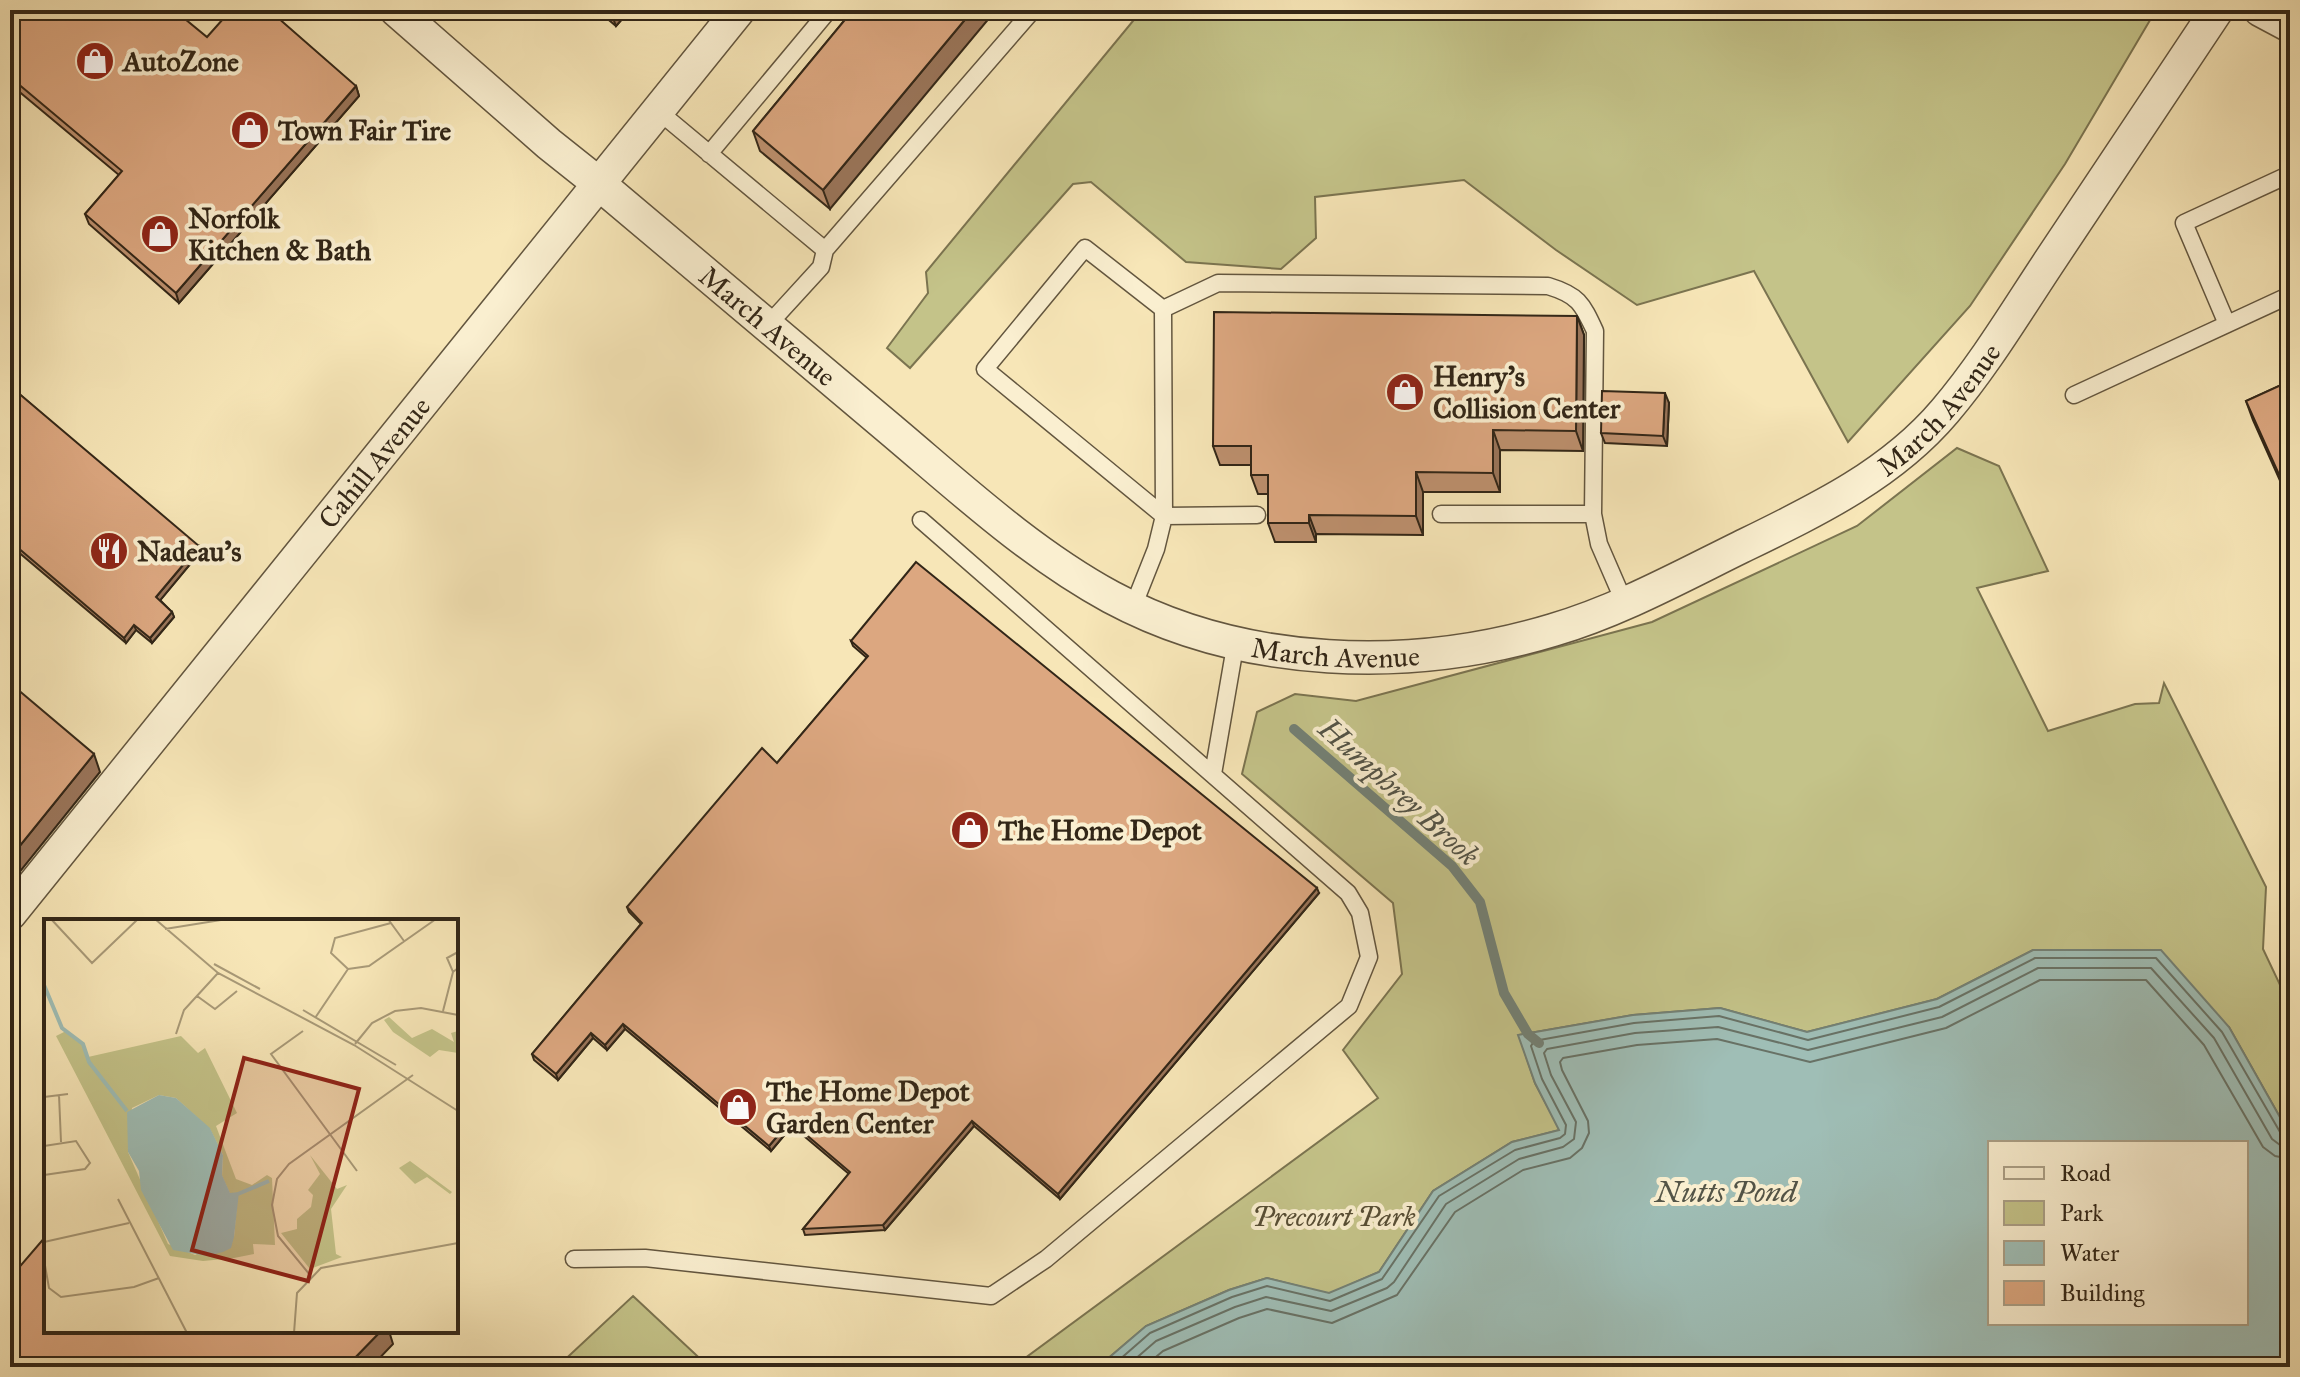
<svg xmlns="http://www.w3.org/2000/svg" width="2300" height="1377" font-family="'IM FELL Great Primer',serif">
  <rect width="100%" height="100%" fill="#f7e6b7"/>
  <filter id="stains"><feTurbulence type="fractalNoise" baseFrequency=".0025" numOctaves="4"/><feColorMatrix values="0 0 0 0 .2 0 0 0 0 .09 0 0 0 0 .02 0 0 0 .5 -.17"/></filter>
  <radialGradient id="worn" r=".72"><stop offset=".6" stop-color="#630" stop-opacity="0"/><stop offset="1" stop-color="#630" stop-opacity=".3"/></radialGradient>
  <path fill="#c4c389" stroke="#7b7450" stroke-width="2" d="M1142 10H2156L2065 164 1970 306 1848 442 1754 271 1637 305 1556 250 1464 180 1315 197 1316 238 1281 269 1186 262 1091 182 1073 184 910 368 887 348 928 293 926 272Z
    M1957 448 1999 466 2048 571 1977 588 2048 731 2135 704 2159 703 2164 683 2266 887 2263 949 2290 1006V1135L2229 1027 2033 950 1937 999 1807 1032 1720 1008 1633 1015 1519 1035 1535 1083 1560 1130 1512 1142 1433 1191 1379 1272 1329 1294 1267 1278 1229 1290 1146 1326 1098 1367H1013L1378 1098 1343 1050 1402 974 1393 903 1242 774 1257 712 1295 694 1356 701 1652 622 1857 526Z
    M633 1296 709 1367H557Z"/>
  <path fill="#9fbeb6" stroke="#738176" stroke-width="2" fill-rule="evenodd" d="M2033 950H2161L2229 1027 2290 1135V1367H1098L1146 1326 1229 1290 1267 1278 1329 1293 1379 1272 1433 1191 1512 1142 1559 1130 1535 1083 1518 1035 1633 1015 1720 1008 1807 1032 1937 999ZM1990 1143H2246V1323H1990Z"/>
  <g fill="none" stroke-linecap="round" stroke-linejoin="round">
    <path stroke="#687266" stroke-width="2" d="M1111 1367 1150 1333 1232 1297 1267 1286 1330 1301 1382 1279 1439 1196 1515 1150 1560 1138 1565 1134 1566 1125 1542 1079 1531 1046 1534 1041 1634 1023 1719 1016 1808 1040 1939 1007 2035 958H2156L2222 1032 2280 1132 2290 1137
      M1126 1367 1156 1341 1235 1307 1266 1297 1331 1311 1387 1288 1394 1282 1446 1204 1519 1159 1563 1147 1574 1139 1576 1122 1551 1075 1544 1053 1547 1049 1635 1033 1718 1027 1808 1050 1942 1017 2038 968H2151L2214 1038 2272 1139 2280 1145 2290 1147
      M1144 1367 1163 1351 1239 1318 1267 1309 1332 1323 1397 1295 1455 1212 1523 1170 1570 1158 1582 1148 1589 1133 1588 1121 1562 1070 1560 1062 1563 1058 1637 1045 1717 1039 1810 1062 1946 1028 2040 980H2146L2204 1045 2263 1147 2275 1156 2290 1159"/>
    <path stroke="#738176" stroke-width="10" d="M1294 729 1452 866 1480 902 1504 993 1528 1034 1539 1043"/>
    <g stroke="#63563f" stroke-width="19">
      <path id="service" d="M657 110 825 250 821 267 767 326
        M709 154 829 10
        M825 250 1033 10
        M1163 309 1164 516 985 369 1085 248 1163 309 1218 283 1548 286C1578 295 1582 303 1595 331L1593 514 1599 544 1625 604
        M2227 324 2184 223 2290 174
        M2074 395 2290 295
        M1441 514H1593
        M1133 607 1156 549 1164 516 1257 515
        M1213 774 1236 641
        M574 1259 645 1258 991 1296 1046 1259 1349 1006 1369 957 1360 913 1348 893 921 520"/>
    </g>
    <g stroke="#63563f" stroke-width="35">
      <g id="minor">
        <path id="s1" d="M396 10 549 144 598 183C696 265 793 347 890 429 960 488 1030 553 1111 597 1243 668 1411 673 1553 630 1618 611 1680 577 1741 547 1815 511 1891 475 1945 411 1985 364 2017 310 2051 259 2107 176 2162 93 2217 10"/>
        <path d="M2260 10 2290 26"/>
        <path id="s2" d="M10 914 739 10"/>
      </g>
    </g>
    <use href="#service" stroke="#faefd0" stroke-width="16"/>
    <use href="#minor" stroke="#faefd0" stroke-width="32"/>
  </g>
  <path fill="#bd906e" stroke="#322617" stroke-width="2" d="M10 10 207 37 356 86 359 96 179 303 89 224 85 214 119 175 10 84Z
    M597 10H630L616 26Z
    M853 10 830 209 760 151 753 131Z
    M1577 316 1584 335 1583 451 1500 450V492H1423V535L1316 534V542H1275L1268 523V494H1258L1251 475V465H1220L1213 446Z
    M2290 381V503L2253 420 2246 401Z
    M10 386 201 551 160 600 172 612 174 617 152 643 136 630 126 643 10 545Z
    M1669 403 1667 446 1605 443 1601 433Z
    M851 641 1319 893 1060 1199 974 1126 885 1230 805 1235 803 1229 849 1174 792 1126 771 1151 625 1029 607 1050 593 1038 558 1080 534 1060 532 1054 641 924 629 912 627 907 777 763 867 658 853 646Z"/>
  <path fill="#9a755a" stroke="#322617" stroke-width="2" d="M610 10H630L616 26Z
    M973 10H996L830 209 823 190Z
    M356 86 359 96 179 303 176 293Z
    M1577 316 1584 335 1583 451 1576 431Z
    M1665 393 1669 403 1667 446 1663 436Z
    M1493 430 1500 450V492L1493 473Z
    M1416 472 1423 492V535L1416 516Z
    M1309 515 1316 534V542L1309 523Z
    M199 546 201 551 158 603 156 597Z
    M172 612 174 617 152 643 150 638Z
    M134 625 136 630 126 643 124 638Z
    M94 754 100 772 10 884V858Z
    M1317 888 1319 893 1060 1199 1058 1194Z
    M623 1024 625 1029 607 1050 605 1045Z
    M591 1033 593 1038 558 1080 556 1074Z
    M790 1121 792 1126 771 1151 769 1146Z
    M972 1121 974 1126 885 1230 883 1225Z
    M381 1331H389L393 1344 371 1367H346Z"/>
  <path fill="#dca780" stroke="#322617" stroke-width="2" d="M10 10H174L207 37 231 10H269L356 86 176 293 85 214 122 171 10 77Z
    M853 10H973L823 190 753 131Z
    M1214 312 1577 316 1576 431 1493 430V473L1416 472V516L1309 515V523H1268V475H1251V446H1213Z
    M2290 381V499L2246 401Z
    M10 386 199 546 156 597 172 612 150 638 134 625 124 638 10 541Z
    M1602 391 1665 393 1663 436 1601 433Z
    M916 562 1317 888 1058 1194 972 1121 883 1225 803 1229 850 1172 790 1121 769 1146 623 1024 605 1045 591 1033 556 1074 532 1054 642 923 627 907 762 748 777 763 868 656 851 641Z
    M10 683 94 754 10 858Z
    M46 1236V1331H381L346 1367H10V1278Z"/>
  <defs>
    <g id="shop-disc" transform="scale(2)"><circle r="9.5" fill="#8f2418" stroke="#faefd0"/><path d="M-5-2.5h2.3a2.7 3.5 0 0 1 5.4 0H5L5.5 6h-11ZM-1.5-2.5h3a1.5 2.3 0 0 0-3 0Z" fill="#fff"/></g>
    <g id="restaurant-disc" transform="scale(2)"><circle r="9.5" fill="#8f2418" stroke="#faefd0"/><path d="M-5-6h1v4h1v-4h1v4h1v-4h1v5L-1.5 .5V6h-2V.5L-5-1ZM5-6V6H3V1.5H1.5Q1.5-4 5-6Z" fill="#fff"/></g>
  </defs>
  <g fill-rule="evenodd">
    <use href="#shop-disc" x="95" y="61"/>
    <use href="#shop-disc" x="250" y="130"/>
    <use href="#shop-disc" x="160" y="234"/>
    <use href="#shop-disc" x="1405" y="392"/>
    <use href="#restaurant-disc" x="109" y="551"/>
    <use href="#shop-disc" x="970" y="830"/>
    <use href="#shop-disc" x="738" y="1107"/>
  </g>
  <g text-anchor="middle" stroke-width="8" stroke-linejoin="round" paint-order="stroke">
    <g font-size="28" font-weight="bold" fill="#322617" stroke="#faefd0" text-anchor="start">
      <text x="123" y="71">AutoZone</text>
      <text x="278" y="140">Town Fair Tire</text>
      <text x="188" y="228">Norfolk<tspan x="188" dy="32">Kitchen &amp; Bath</tspan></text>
      <text x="1433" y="386">Henry's<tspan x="1433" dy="32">Collision Center</tspan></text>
      <text x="137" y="561">Nadeau's</text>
      <text x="998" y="840">The Home Depot</text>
      <text x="766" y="1101">The Home Depot<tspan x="766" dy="32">Garden Center</tspan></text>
    </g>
    <g font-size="28" fill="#322617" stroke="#faefd0">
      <text dy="10" stroke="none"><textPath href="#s1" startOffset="488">March Avenue</textPath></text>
      <text dy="10" stroke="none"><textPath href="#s1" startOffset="1830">March Avenue</textPath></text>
      <text dy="10" stroke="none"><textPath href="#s2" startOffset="580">Cahill Avenue</textPath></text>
      <text dy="10" stroke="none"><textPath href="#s1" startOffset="1160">March Avenue</textPath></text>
    </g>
    <g font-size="28" font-style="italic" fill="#564d34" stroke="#faefd0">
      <text x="1334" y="1226">Precourt Park</text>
    </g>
    <g font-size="30" font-style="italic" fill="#535447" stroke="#faefd0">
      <text transform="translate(1399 792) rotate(42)" y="10">Humphrey Brook</text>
      <text x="1726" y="1202">Nutts Pond</text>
    </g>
  </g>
  <g transform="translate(44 919)">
    <rect width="414" height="414" fill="#f7e6b7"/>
    <path d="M345 98 368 119 388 110 410 123 407 114 414 112V134L395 131 386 138 349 113 340 101ZM22 112 39 125 44 138 137 117 154 134 161 129 193 194 172 207 192 260 208 266 223 256 228 259 231 326 209 325 210 335 190 339 159 342 126 337 12 117ZM115 176 132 179 166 210 179 236 178 257 186 275 194 274 190 318 151 336 124 325 84 233 88 189ZM266 236 293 270 303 266 287 290 292 335 298 338 266 350 237 314 253 310V300L267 288 269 276 264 271 276 255ZM366 242 408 273 406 275 383 258 371 265 355 249Z" fill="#c4c389" fill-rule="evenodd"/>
    <path d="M115 176 132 179 166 209 179 236 178 256 186 274 195 273 190 318 187 329 179 333 163 337 129 331 97 271 95 252 84 233 83 193Z" fill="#9fbeb6"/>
    <path fill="none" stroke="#9fbeb6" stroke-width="4" d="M0 66 18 109 39 125 45 143 83 192M194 275 225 262"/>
    <path fill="none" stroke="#a89977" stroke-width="2" d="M7 0 48 44 94 0M111 0 174 54 310 126 414 192M344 0 360 22M121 10 183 0M414 33 403 39 409 53 414 49M170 45 216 70M304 50 325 47 392 0M304 50 287 34 291 19 347 4M153 77 171 90 193 72M259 91 352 146M399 92 409 53M271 99 304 50M259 112 227 135 313 252M132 115 140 91 174 54M311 125 328 104 351 92 377 89 414 96M15 176 17 223M0 178 24 175M0 227 32 222 46 244 41 250 0 256M74 280 143 414M0 323 85 304M0 341 5 369 17 378 90 368 115 359M266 356 234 317 228 286 233 260 245 245 369 156M250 414 253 374 277 349 414 324"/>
    <path fill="#8f2418" fill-opacity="0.15" stroke="#8f2418" stroke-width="4" d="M200 139 315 170 264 362 148 331Z"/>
    <rect width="414" height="414" fill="none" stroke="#322617" stroke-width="4"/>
  </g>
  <rect width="2300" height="1377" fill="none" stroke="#f7e6b7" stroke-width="40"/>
  <rect x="12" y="12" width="2276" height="1353" fill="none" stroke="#322617" stroke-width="4"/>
  <rect x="20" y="20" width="2260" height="1337" fill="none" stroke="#322617" stroke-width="2"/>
  <rect x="1988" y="1141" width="260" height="184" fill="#faefd0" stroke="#aa9f86" stroke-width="2"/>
  <rect x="2004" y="1167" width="40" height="12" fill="#faefd0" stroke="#aa9f86" stroke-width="2"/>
  <text x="2060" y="1181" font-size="24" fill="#322617">Road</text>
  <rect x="2004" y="1201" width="40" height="24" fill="#c4c389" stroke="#aa9f86" stroke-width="2"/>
  <text x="2060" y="1221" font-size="24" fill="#322617">Park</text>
  <rect x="2004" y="1241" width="40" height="24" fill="#9fbeb6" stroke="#aa9f86" stroke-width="2"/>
  <text x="2060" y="1261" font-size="24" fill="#322617">Water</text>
  <rect x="2004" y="1281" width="40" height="24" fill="#dca780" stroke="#aa9f86" stroke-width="2"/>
  <text x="2060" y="1301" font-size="24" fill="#322617">Building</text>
  <rect width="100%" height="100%" filter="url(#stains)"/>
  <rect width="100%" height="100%" fill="url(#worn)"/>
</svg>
